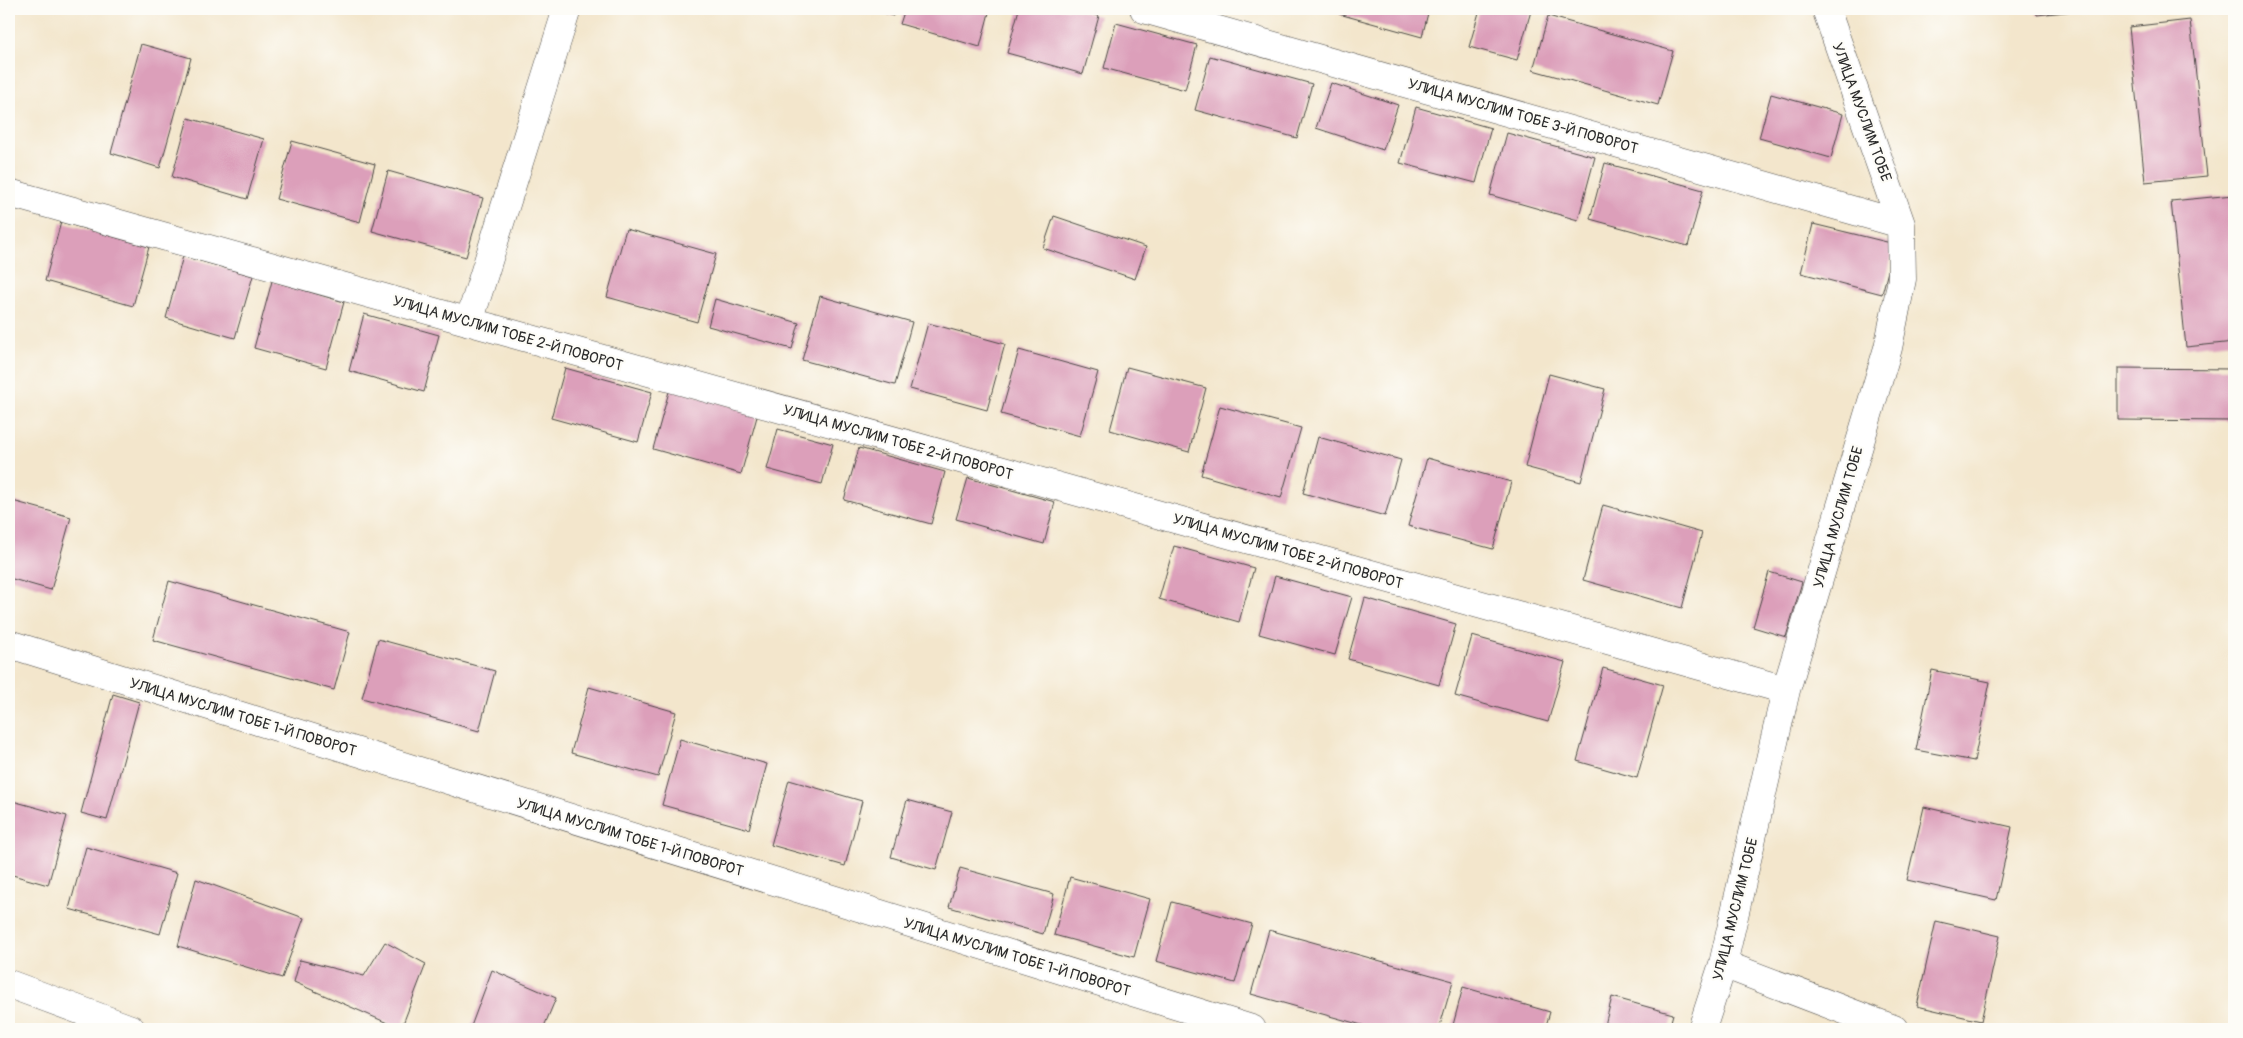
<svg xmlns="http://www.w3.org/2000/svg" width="2243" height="1038" font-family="Pangolin,sans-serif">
  <rect width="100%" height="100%" fill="#fdfcf7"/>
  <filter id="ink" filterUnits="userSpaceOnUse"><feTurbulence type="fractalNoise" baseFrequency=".02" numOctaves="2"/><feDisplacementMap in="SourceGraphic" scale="10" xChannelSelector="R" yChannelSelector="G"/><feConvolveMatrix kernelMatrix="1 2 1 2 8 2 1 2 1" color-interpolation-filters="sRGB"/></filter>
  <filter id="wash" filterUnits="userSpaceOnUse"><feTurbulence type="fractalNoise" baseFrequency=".0096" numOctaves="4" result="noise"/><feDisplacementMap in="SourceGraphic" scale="20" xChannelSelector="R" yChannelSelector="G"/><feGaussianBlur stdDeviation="1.12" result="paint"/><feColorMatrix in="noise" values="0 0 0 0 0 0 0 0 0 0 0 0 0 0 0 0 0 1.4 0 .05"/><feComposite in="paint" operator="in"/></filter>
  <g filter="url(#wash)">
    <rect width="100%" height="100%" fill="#f3e6cc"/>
    <g id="blocks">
      <path fill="#dc9fba" d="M871 9H895L893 16Z
        M905 9H990L980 47 900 24Z
        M1019 9H1073L1099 16 1083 74 1007 53Z
        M1341 9H1429L1422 37 1339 14Z
        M1480 9H1523L1531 11 1517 60 1469 47Z
        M2036 9H2084V10L2037 15Z
        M1548 16 1673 51 1658 105 1533 70Z
        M2190 20 2207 176 2145 182 2129 27Z
        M1116 23 1197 45 1185 90 1104 68Z
        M141 44 191 58 160 168 111 153Z
        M1210 56 1312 84 1297 138 1195 110Z
        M1331 83 1398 105 1383 150 1316 128Z
        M1771 94 1843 114 1831 158 1759 138Z
        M1416 107 1491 128 1476 183 1400 163Z
        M188 118 264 139 247 199 172 177Z
        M1507 133 1595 157 1578 220 1490 195Z
        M292 141 375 164 360 222 276 199Z
        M1605 163 1703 190 1688 246 1590 219Z
        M388 171 483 198 466 257 372 231Z
        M2233 195 2234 342 2186 347 2171 201Z
        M1054 216 1146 247 1135 279 1043 248Z
        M61 222 149 247 133 306 45 281Z
        M1813 224 1895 244 1882 294 1801 273Z
        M626 229 716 254 697 322 607 297Z
        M183 256 253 276 235 338 166 318Z
        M272 281 344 302 326 368 254 348Z
        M820 296 912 322 895 385 802 360Z
        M715 299 799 323 792 349 708 326Z
        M364 314 439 335 424 392 349 371Z
        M928 323 1005 344 987 410 910 389Z
        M1019 350 1098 372 1080 436 1001 414Z
        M1127 367 1206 388 1189 452 1110 430Z
        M565 368 652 392 638 442 551 418Z
        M2118 368 2234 369V421L2118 420Z
        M1549 374 1605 389 1581 482 1525 467Z
        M670 388 758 413 741 474 653 449Z
        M1220 406 1301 428 1281 498 1201 475Z
        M778 429 833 444 822 484 767 469Z
        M1318 437 1401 460 1385 516 1303 493Z
        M859 448 945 472 931 524 844 500Z
        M1427 458 1511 482 1493 549 1408 526Z
        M968 478 1055 502 1044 544 956 519Z
        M9 500 71 517 51 590 9 578Z
        M1603 505 1702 533 1682 608 1583 580Z
        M1174 546 1254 568 1239 622 1159 599Z
        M1769 572 1802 582 1786 637 1753 627Z
        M1275 576 1352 597 1335 655 1259 634Z
        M169 581 350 632 334 690 153 640Z
        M1365 598 1456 624 1439 685 1348 659Z
        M1472 636 1565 662 1548 722 1455 696Z
        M378 639 495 671 479 731 362 698Z
        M1603 668 1663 685 1637 778 1577 761Z
        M1932 670 1990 682 1974 761 1916 750Z
        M589 687 676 712 658 777 571 753Z
        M113 694 139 702 107 820 81 813Z
        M680 739 767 764 749 829 662 805Z
        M789 780 862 801 845 866 771 845Z
        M9 800 67 816 48 885 9 874Z
        M907 800 952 812 936 870 891 857Z
        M1924 807 2012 827 1996 900 1907 880Z
        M86 847 177 873 160 934 69 909Z
        M960 868 1054 894 1043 934 949 907Z
        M1070 877 1150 899 1134 957 1054 935Z
        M196 879 304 918 282 978 178 946Z
        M1172 902 1252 924 1235 983 1156 961Z
        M1936 921 2000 936 1981 1021 1917 1006Z
        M1269 930 1453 981 1439 1029H1376L1251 994Z
        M385 942 426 964 401 1029 294 982 300 960 364 976Z
        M492 970 556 998 543 1029H470Z
        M1463 987 1550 1012 1545 1029H1452Z
        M1612 997 1673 1014 1669 1029H1604Z"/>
    </g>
  </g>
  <g filter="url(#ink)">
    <use href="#blocks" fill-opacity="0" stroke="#494743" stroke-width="1"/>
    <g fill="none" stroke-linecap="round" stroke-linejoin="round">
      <g stroke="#494743" stroke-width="29">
        <path id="minor" d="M1144 9 1901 224
          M9 193 1786 690
          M469 322 567 9
          M9 644 1252 1029
          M1723 964 1894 1029
          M9 984 131 1029
          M1702 1029 1723 964 1786 690 1888 348 1902 279 1901 224 1826 9"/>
      </g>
      <use href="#minor" stroke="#fff" stroke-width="28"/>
    </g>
  </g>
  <g text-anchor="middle" stroke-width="4.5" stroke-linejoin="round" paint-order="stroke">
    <g font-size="15" fill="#2b2b2b" stroke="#fdfcf7">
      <text transform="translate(1862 112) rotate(70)" y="5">УЛИЦА МУСЛИМ ТОБЕ</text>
      <text transform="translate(1523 116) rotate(16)" y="5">УЛИЦА МУСЛИМ ТОБЕ 3-Й ПОВОРОТ</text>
      <text transform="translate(508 333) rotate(16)" y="5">УЛИЦА МУСЛИМ ТОБЕ 2-Й ПОВОРОТ</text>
      <text transform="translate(898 442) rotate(16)" y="5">УЛИЦА МУСЛИМ ТОБЕ 2-Й ПОВОРОТ</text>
      <text transform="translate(1838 517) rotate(-74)" y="5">УЛИЦА МУСЛИМ ТОБЕ</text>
      <text transform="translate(1288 551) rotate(16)" y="5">УЛИЦА МУСЛИМ ТОБЕ 2-Й ПОВОРОТ</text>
      <text transform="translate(243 717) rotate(17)" y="5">УЛИЦА МУСЛИМ ТОБЕ 1-Й ПОВОРОТ</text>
      <text transform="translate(630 837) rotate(17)" y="5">УЛИЦА МУСЛИМ ТОБЕ 1-Й ПОВОРОТ</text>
      <text transform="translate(1735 909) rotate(-76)" y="5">УЛИЦА МУСЛИМ ТОБЕ</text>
      <text transform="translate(1017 957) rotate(17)" y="5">УЛИЦА МУСЛИМ ТОБЕ 1-Й ПОВОРОТ</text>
    </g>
  </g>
  <rect width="2243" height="1038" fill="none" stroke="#fdfcf7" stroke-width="30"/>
</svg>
